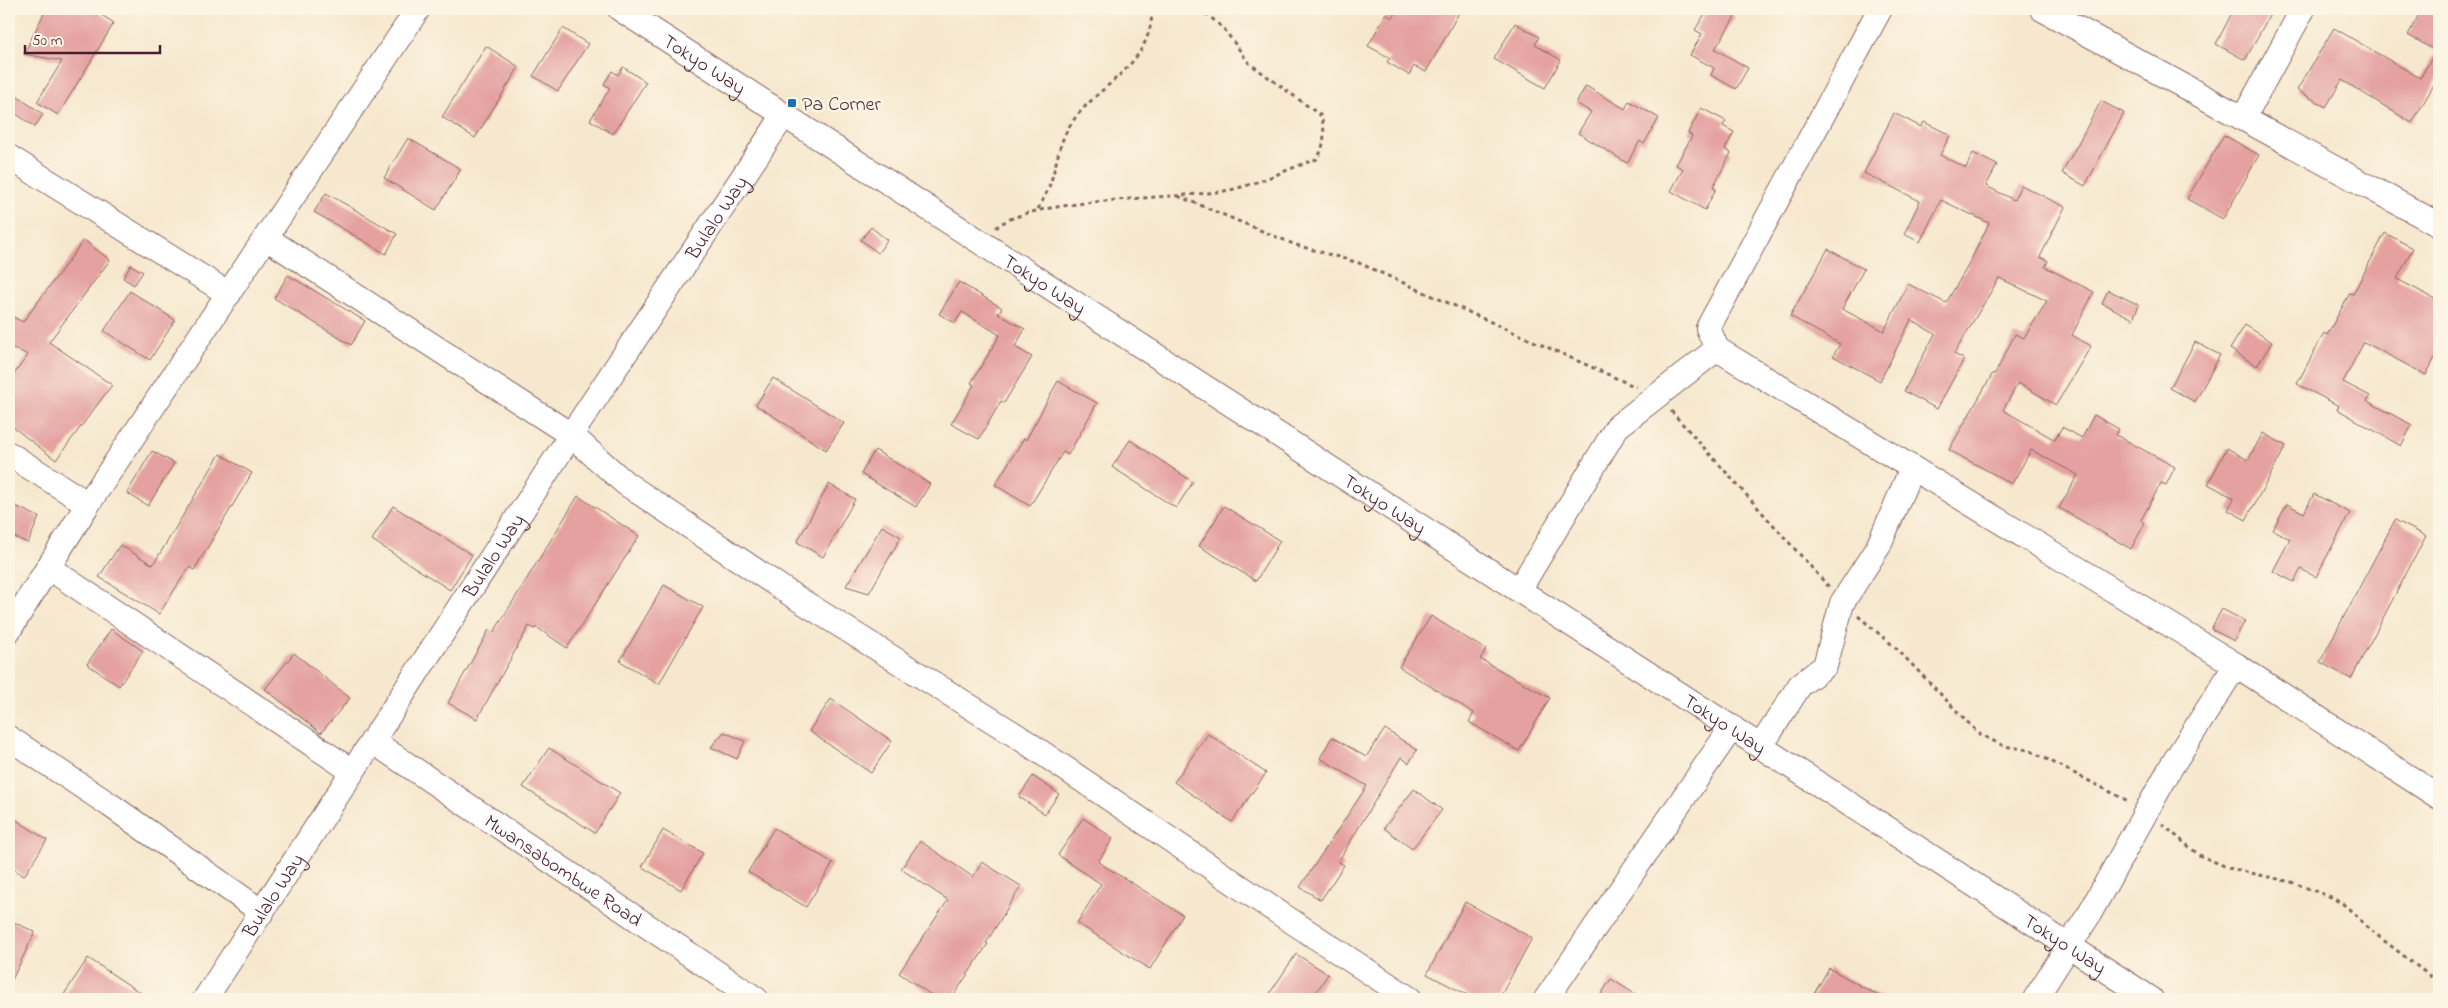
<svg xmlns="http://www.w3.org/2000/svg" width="2448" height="1008" font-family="'Indie Flower',sans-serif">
  <rect width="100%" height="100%" fill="#fcf5e5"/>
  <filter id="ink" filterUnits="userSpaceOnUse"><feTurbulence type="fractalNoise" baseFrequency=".02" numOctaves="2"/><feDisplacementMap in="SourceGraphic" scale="10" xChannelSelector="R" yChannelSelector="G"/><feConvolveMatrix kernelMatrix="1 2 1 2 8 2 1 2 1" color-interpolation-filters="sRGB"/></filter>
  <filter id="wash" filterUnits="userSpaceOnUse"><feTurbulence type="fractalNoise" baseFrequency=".0096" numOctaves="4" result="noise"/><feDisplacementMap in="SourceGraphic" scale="20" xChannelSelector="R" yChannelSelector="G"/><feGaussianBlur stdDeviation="1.12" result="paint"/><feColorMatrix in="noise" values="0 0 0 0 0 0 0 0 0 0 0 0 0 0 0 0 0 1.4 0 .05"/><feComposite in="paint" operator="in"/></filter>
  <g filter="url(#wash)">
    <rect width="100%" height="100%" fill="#f6e8ce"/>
    <g id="blocks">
      <path fill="#e4a1a0" d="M46 9H92L114 23 58 115 37 102 62 61 24 54Z
        M1397 9H1461L1426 72 1414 66 1409 75 1387 62 1390 58 1368 46 1386 14 1392 18Z
        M1708 9H1721L1735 17 1715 49 1748 68 1736 89 1711 75 1714 68 1690 55 1702 34 1695 30Z
        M2234 9H2273L2245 60 2216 44Z
        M2422 9 2439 18V76L2412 123 2342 80 2326 107 2297 90 2334 28 2420 78 2436 51 2408 35Z
        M1515 23 1539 37 1535 45 1561 60 1545 88 1494 59Z
        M563 28 588 44 558 91 533 76Z
        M486 46 519 67 475 138 442 117Z
        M623 67 646 82 613 134 590 120 610 88 604 84 612 71 618 75Z
        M1586 86 1625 109 1629 101 1659 118 1644 144 1640 141 1627 163 1578 133 1591 112 1576 103Z
        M9 91 43 114 35 127 9 109Z
        M2101 101 2124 113 2085 186 2062 173Z
        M1701 108 1726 121 1723 126 1734 132 1725 149 1731 153 1713 187 1716 189 1705 210 1671 191 1683 169 1676 165 1692 136 1688 133Z
        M1894 113 1921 127 1924 122 1950 135 1940 155 1966 168 1973 153 1997 165 1986 186 2014 200 2021 185 2065 207 2040 257 2048 261 2045 267 2094 292 2072 335 2091 346 2056 405 2018 383 2003 410 2055 440 2062 427 2082 438 2094 415 2119 429 2116 435 2175 467 2166 485 2161 483 2141 520 2145 523 2131 549 2059 508 2078 475 2031 450 2012 484 1949 450 1993 373 1995 374 2015 334 2024 338 2047 301 1999 278 1954 354 1964 359 1937 409 1904 391 1935 334 1911 320 1880 381 1833 356 1840 344 1790 316 1828 249 1864 269 1842 309 1884 331 1908 284 1946 303 1969 264 1989 223 1941 200 1920 242 1904 234 1920 201 1864 173Z
        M2224 135 2259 155 2223 219 2187 199Z
        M408 138 461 169 436 210 384 178Z
        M326 193 397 234 386 254 314 212Z
        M871 227 887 240 878 253 861 240Z
        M2385 233 2413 248 2397 279 2439 301V350L2426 375 2364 342 2343 382 2370 396 2367 401 2412 425 2401 446 2337 409 2339 406 2297 384 2324 333 2327 335 2350 293 2353 294Z
        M84 240 110 260 49 342 112 385 56 460 9 424V381L28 355 9 346V315L23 322Z
        M131 265 143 272 134 285 123 278Z
        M288 275 365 321 351 345 274 298Z
        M959 282 1002 308 998 314 1025 329 1015 347 1032 357 1004 403 1001 401 979 439 951 424 974 385 971 383 1000 335 962 312 955 323 939 314Z
        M2108 290 2139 305 2133 319 2102 303Z
        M130 291 175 320 150 360 104 331Z
        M2245 325 2272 342 2257 366 2230 349Z
        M2195 342 2220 355 2195 402 2170 388Z
        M773 378 844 423 826 450 756 405Z
        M1058 381 1097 403 1068 455 1063 452 1030 506 995 485 1024 438 1026 440Z
        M2263 433 2286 446 2246 520 2228 510 2234 498 2208 484 2227 448 2248 460Z
        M1130 440 1193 482 1176 508 1112 467Z
        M875 450 930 484 916 507 861 474Z
        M152 451 174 463 148 506 127 493Z
        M220 454 252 473 194 570 189 567 159 614 99 577 120 545 153 565Z
        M829 484 855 499 823 557 797 542Z
        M2314 494 2350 513 2316 577 2301 569 2294 582 2273 571 2290 539 2273 530 2287 504 2304 513Z
        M578 496 639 536 567 648 536 627 535 629 529 626 477 719 448 703 489 630 494 632Z
        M9 503 39 517 28 543 9 535Z
        M393 506 472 555 450 590 372 540Z
        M1224 506 1280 541 1256 581 1199 546Z
        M2395 520 2426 536 2351 679 2320 662Z
        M882 526 901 537 869 593 846 586Z
        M664 585 703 607 659 684 620 661Z
        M2222 609 2245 621 2234 641 2211 629Z
        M1431 616 1486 650 1480 659 1550 698 1519 751 1469 722 1474 713 1399 667Z
        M111 629 143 651 119 686 87 664Z
        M294 653 350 698 321 733 265 689Z
        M831 699 892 741 871 773 809 731Z
        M1385 729 1417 750 1409 763 1401 757 1338 862 1344 865 1321 900 1300 887 1367 786 1320 758 1332 737 1366 757Z
        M724 732 745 741 737 759 711 747Z
        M1208 734 1266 773 1232 822 1174 782Z
        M549 748 620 793 595 833 523 787Z
        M1033 776 1059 794 1045 814 1019 797Z
        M1414 789 1442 810 1412 849 1384 828Z
        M9 815 47 840 24 876 9 866Z
        M1083 818 1113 838 1098 862 1183 915 1150 969 1077 923 1101 884 1058 855Z
        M774 828 833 863 806 907 748 872Z
        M663 830 703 853 681 890 642 867Z
        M920 841 973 877 982 862 1021 886 986 943 988 944 951 999H937L899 973 948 900 901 869Z
        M1465 902 1532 938 1499 999H1475L1427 974Z
        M9 920 35 932 9 986Z
        M1296 954 1328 974 1312 999H1279L1270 993Z
        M88 958 150 999H61Z
        M1829 968 1884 999H1811Z
        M1611 979 1643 999H1598Z"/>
    </g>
  </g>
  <g filter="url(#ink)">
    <use href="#blocks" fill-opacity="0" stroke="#866564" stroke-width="1"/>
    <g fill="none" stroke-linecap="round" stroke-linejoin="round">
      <g stroke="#866564" stroke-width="26">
        <g id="minor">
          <path id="s1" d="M620 9 2151 999"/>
          <path d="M1880 9 1708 328 1717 349 2236 665 2439 797"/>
          <path d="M2042 9 2439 225"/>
          <path d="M2243 119 2303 9"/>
          <path d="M9 157 229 294"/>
          <path d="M266 238 571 435 625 483 792 595 1017 736 1270 907 1410 999"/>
          <path d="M9 454 88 504"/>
          <path d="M49 568 352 771"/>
          <path d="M1519 590 1617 427 1717 349"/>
          <path d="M9 630 88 504 418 9"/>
          <path d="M9 738 110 805 262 912"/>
          <path id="s2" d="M372 741 756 999"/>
          <path d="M1761 746 1800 685 1825 666 1842 603 1878 547 1912 468"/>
          <path id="s3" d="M205 999 571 435 784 115"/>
          <path d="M1546 999 1732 727"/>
          <path d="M2035 999 2088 916 2171 767 2236 665"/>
        </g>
      </g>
      <path stroke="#866564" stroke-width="3" stroke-dasharray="4 4" stroke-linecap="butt" d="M1178 196 1296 245 1359 263 1636 387
        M1038 209C1043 200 1048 191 1051 181 1057 163 1059 143 1069 127 1095 84 1152 69 1152 9
        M996 228C1026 198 1175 199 1224 191 1255 186 1287 169 1317 159 1325 147 1326 128 1320 115L1249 63 1224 29 1201 9
        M1671 411 1829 587
        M1858 616 1896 648 1979 734 2004 746 2029 750 2130 802
        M2162 824 2199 855 2229 868 2291 882 2331 897 2346 906 2369 929 2439 983"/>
      <use href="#minor" stroke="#fff" stroke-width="24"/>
    </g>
  </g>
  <rect fill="#1f6fb2" stroke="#fcf5e5" stroke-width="2" x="787" y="98" width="10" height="10" rx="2.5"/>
  <g text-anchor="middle" stroke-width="5" stroke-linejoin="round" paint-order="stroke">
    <g font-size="20" fill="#4a1f2b" stroke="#fcf5e5">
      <text dy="7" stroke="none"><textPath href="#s1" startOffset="101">Tokyo Way</textPath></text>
      <text dy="7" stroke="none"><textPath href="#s3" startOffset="934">Bulalo Way</textPath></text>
      <text dy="7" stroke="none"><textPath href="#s1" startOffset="506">Tokyo Way</textPath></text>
      <text dy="7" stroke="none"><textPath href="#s1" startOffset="911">Tokyo Way</textPath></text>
      <text dy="7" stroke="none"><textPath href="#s3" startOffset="529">Bulalo Way</textPath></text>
      <text dy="7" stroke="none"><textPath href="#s1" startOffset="1316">Tokyo Way</textPath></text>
      <text dy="7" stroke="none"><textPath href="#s2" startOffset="231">Mwansabombwe Road</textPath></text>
      <text dy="7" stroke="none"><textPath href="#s3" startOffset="124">Bulalo Way</textPath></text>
      <text dy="7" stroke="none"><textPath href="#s1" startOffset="1721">Tokyo Way</textPath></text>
    </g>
    <g font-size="20" fill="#4a1f2b" stroke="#fcf5e5" text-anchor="start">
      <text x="802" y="110">Pa Corner</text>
    </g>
  </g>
  <rect width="2448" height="1008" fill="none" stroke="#fcf5e5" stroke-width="30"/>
  <path d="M25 45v8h135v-8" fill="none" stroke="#4a1f2b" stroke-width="2.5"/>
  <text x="32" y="45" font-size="15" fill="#4a1f2b" stroke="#fcf5e5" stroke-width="4" paint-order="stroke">50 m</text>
</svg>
